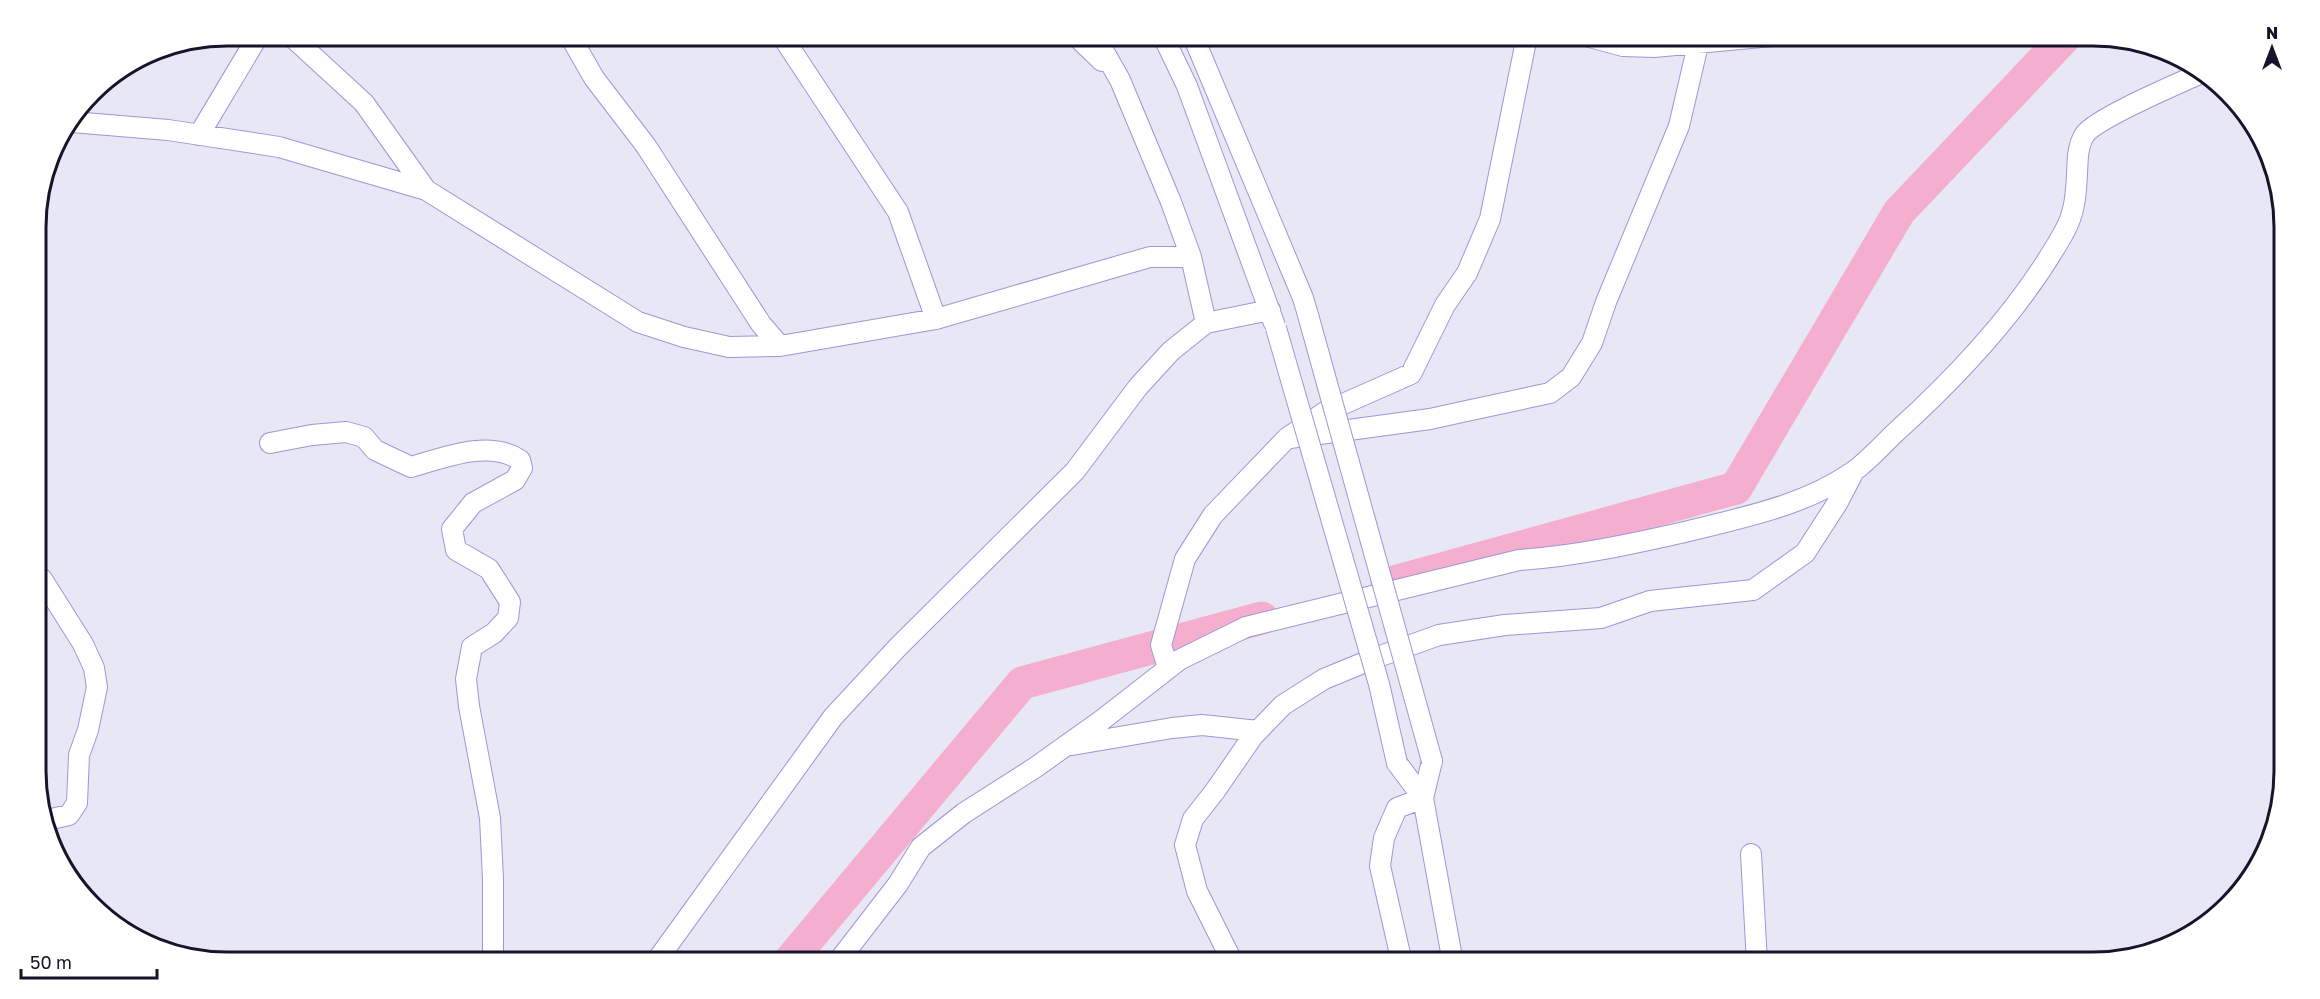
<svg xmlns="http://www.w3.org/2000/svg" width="2320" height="999" font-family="'Golos Text',sans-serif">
  <rect width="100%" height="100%" fill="#e8e7f5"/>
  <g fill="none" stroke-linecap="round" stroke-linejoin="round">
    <path stroke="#f5afce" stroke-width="33" d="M1387 584 1736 488 1899 212 2066 36
      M788 963 1022 683 1262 618"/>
    <g stroke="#9f95d7" stroke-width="22">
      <path id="minor" d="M291 36 364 103 426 190
        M570 36 594 78 646 146 761 324 780 346
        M782 36 898 212 936 319
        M1076 36 1102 61
        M1095 36 1120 80 1171 202 1191 257 1206 323
        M1163 36 1187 86 1274 323
        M1193 36 1303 298 1308 315
        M1586 36 1623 46 1654 47 1772 36
        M72 122 168 130 279 147 426 190 638 322 684 337 729 347 780 346 936 319 1150 257H1191
        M199 135 258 36
        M1290 438 1430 419 1471 410 1550 393 1571 377 1592 343 1606 302 1679 126 1700 36
        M270 443 312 435 346 432 364 437 375 450 411 467C443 458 489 439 520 460L522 468 515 480 473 503 452 529 456 550 489 569 510 602 508 618 494 633 472 647 466 679 469 706 490 818 493 879V963
        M37 575 42 579 83 644 94 668 97 687 88 730 79 755 77 803 69 815 47 820
        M1168 668 1161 645 1185 559 1213 515 1287 438 1325 412 1411 374 1445 305 1467 273 1490 219 1527 36
        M1072 745 1172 728 1202 725 1258 731
        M1397 763 1423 798 1432 761
        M1751 854 1757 963
        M655 963 833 717 898 647 1075 471 1138 387 1171 351 1206 323 1270 310
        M837 963 898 884 921 847 964 813 1036 767 1102 720 1179 660 1246 627 1519 560C1577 556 1632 544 1689 531 1745 517 1806 505 1854 471 1869 460 1883 444 1897 431 1960 374 2021 309 2063 234 2078 209 2076 184 2078 155 2079 148 2081 140 2085 134 2099 117 2173 86 2197 75
        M1233 963 1197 891 1185 845 1193 819 1215 791 1253 736 1283 705 1324 679 1375 658 1439 635 1505 625 1601 618 1650 601 1753 590 1805 553 1838 502 1854 471
        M1402 963 1380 866 1384 838 1397 808 1423 798 1453 963"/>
    </g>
    <use href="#minor" stroke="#fff" stroke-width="20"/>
    <g stroke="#9f95d7" stroke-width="22" stroke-linecap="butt">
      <path id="minor-bridge" d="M1308 315 1432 761
        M1276 328 1379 684 1397 763"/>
    </g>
    <use href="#minor-bridge" stroke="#fff" stroke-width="20"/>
  </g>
  <path d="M0 0H2320V999H0ZM227 46H2093A181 181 0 0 1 2274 227V771A181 181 0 0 1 2093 952H227A181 181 0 0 1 46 771V227A181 181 0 0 1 227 46Z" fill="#fff" fill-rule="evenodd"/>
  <path fill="none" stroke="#17132b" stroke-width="3" d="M227 46H2093A181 181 0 0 1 2274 227V771A181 181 0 0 1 2093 952H227A181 181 0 0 1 46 771V227A181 181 0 0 1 227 46Z"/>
  <g transform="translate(2272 48)" stroke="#ffffff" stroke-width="4.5" paint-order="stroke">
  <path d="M0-4.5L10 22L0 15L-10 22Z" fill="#17132b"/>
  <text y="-9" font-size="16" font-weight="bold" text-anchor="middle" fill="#17132b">N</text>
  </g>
  <path d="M21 969v9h136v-9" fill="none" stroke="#17132b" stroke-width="3"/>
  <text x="30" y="969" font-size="18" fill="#17132b" stroke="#ffffff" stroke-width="4.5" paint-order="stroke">50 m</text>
</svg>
